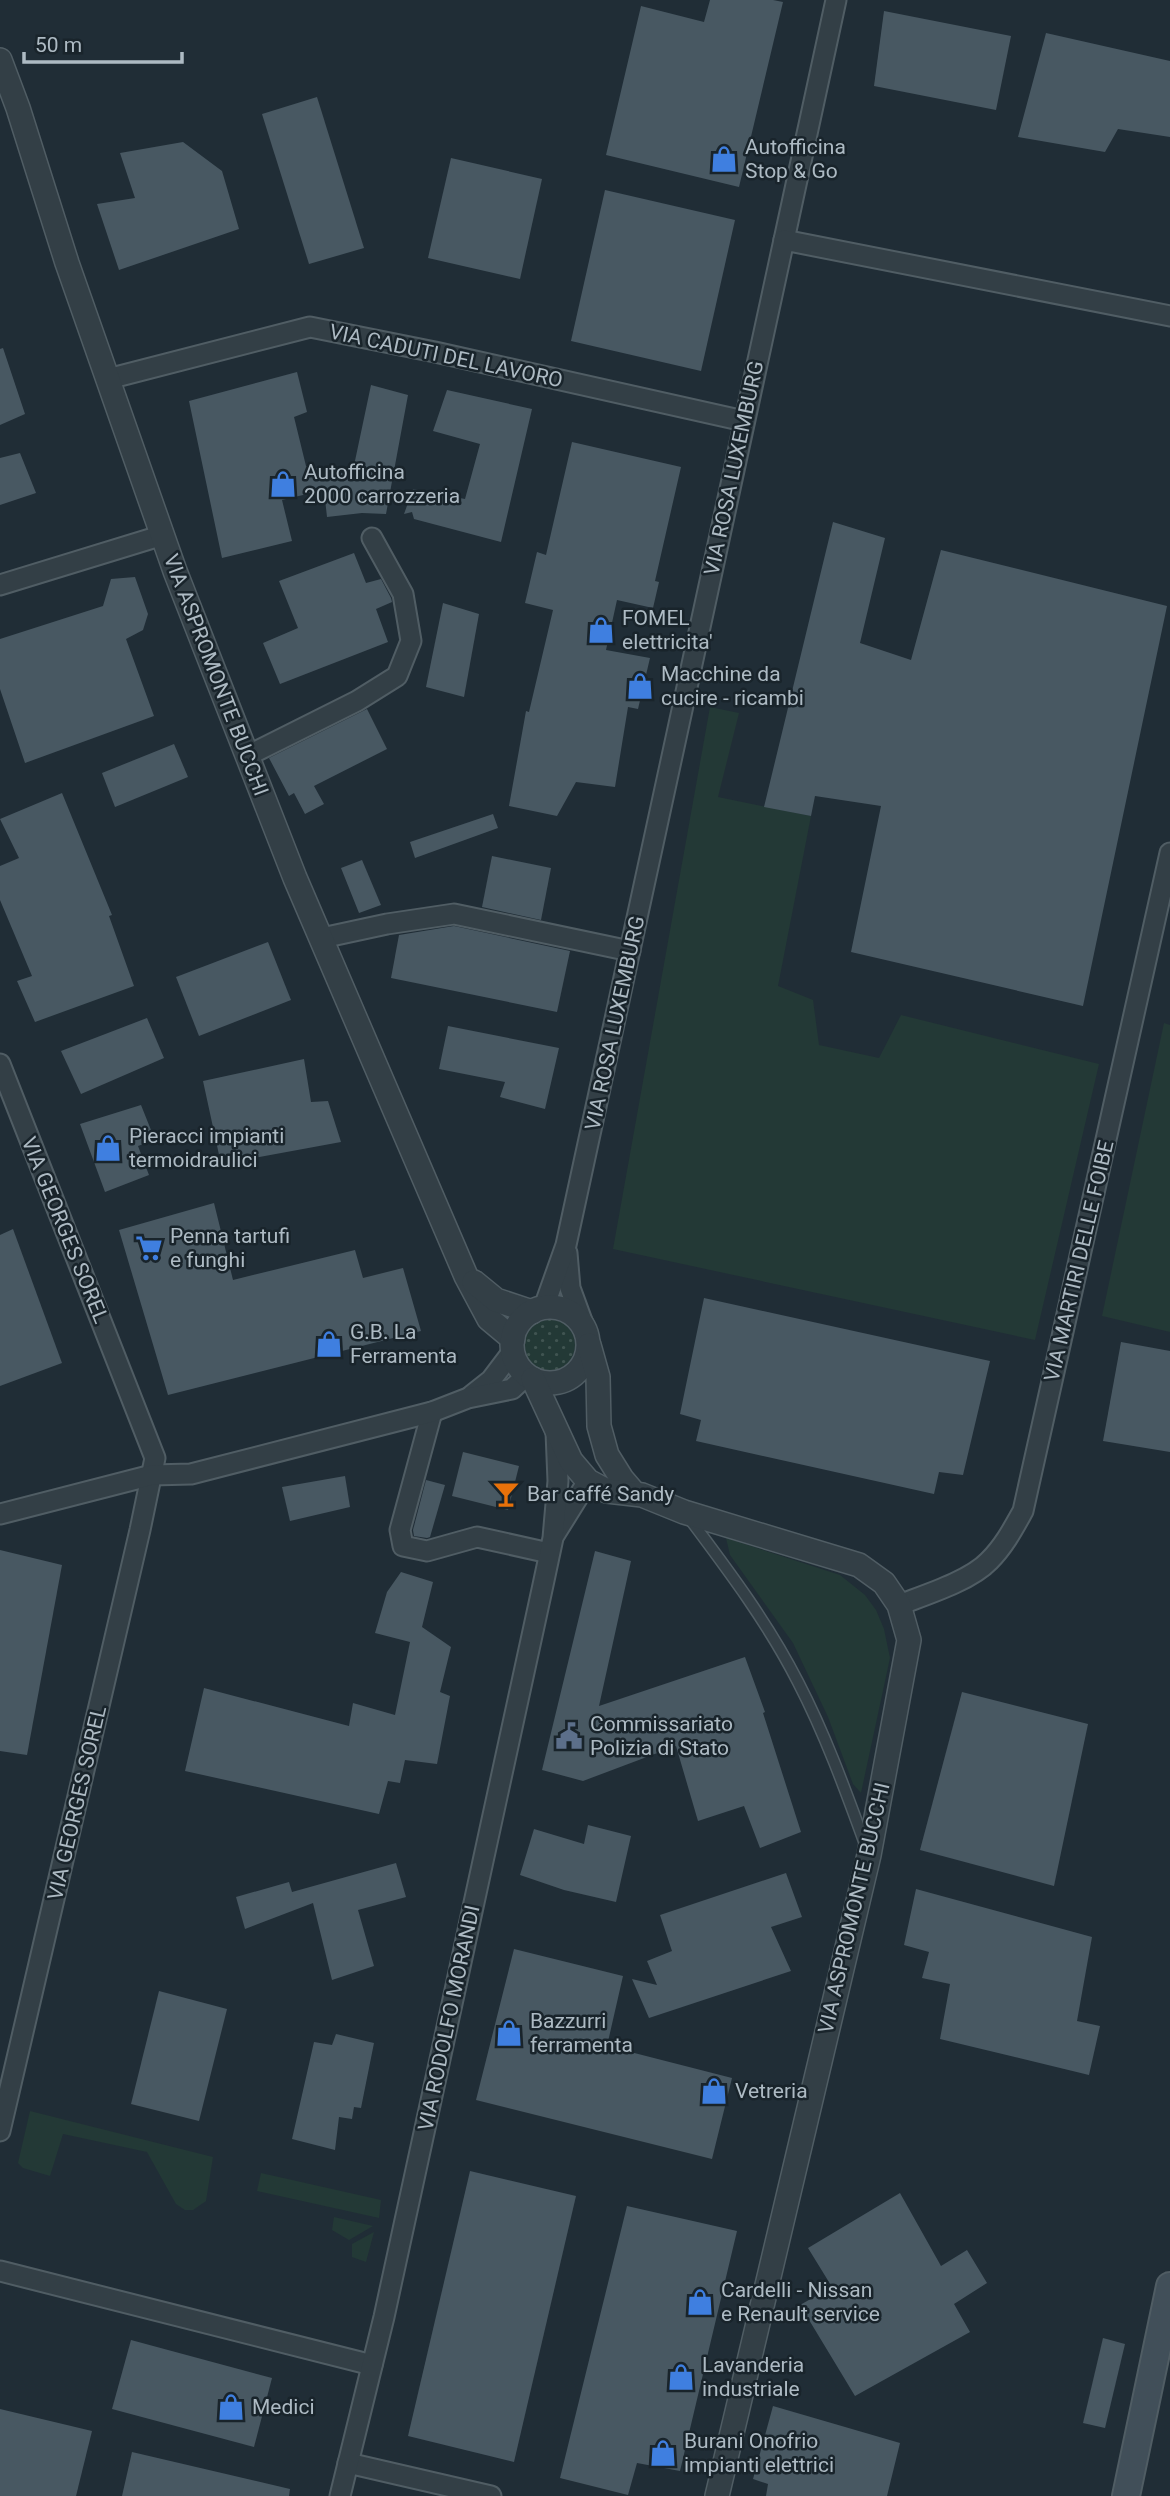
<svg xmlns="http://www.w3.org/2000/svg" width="1170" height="2496" viewBox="0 0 1170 2496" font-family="Roboto,sans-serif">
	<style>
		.green { fill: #233936 }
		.garden { fill: url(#garden-dots) }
		.building { fill: #485862 }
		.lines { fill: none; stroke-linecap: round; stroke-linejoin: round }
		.service-casing { stroke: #505d64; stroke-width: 13 }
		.minor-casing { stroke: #505d64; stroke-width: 23 }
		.tertiary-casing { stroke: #505d64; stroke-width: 26 }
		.secondary-casing { stroke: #505d64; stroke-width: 30 }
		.service { stroke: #333f46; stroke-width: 10 }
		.minor { stroke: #333f46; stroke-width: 19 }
		.tertiary { stroke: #333f46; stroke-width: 23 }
		.secondary { stroke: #414f59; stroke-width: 26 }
		.labels { text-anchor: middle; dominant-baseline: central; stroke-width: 5; stroke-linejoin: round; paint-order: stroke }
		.poi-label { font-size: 21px; fill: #adbac3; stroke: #19242b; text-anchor: start }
		.street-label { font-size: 21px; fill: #adbac3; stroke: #19242b }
	</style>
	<defs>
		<pattern id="garden-dots" width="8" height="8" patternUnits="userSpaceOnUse" patternTransform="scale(1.75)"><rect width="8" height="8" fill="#233936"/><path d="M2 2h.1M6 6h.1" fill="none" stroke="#405451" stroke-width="1.8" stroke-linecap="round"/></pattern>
	</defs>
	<rect width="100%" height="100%" fill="#202d36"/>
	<g class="green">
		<path d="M 710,707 L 739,713 L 718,797 L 811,816 L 778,986 L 813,1000 L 819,1045 L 879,1058 L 901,1015 L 1099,1064 L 1035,1340 L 613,1249 Z"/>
		<path d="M 1164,1023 L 1170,1025 L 1170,1332 L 1102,1316 Z"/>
		<path d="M 726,1538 L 840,1575 L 865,1595 L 876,1610 L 884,1629 L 890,1658 L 861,1793 L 853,1784 L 828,1717 L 793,1643 L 730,1555 Z"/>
		<path d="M 30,2111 L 213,2157 L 206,2201 L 193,2210 L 185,2210 L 176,2204 L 147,2152 L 63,2134 L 50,2176 L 23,2168 L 18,2163 Z"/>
		<path d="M 261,2173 L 381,2200 L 379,2218 L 257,2191 Z"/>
		<path d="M 334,2217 L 373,2226 L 349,2240 L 332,2230 Z"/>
		<path d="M 374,2232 L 366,2262 L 352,2257 L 352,2244 Z"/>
	</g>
	<circle class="garden" cx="549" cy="1345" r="26"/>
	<g class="building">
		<path d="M 710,0 L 773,0 L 783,2 L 739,187 L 606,155 L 641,6 L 704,22 Z"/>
		<path d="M 884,11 L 1011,36 L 996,110 L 874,86 Z"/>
		<path d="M 1046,33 L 1170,61 L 1170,137 L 1118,129 L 1105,152 L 1018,137 Z"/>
		<path d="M 317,97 L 364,248 L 309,264 L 262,114 Z"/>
		<path d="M 183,142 L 222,171 L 239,229 L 119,270 L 97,204 L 135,198 L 120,153 Z"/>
		<path d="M 451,158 L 542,179 L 520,279 L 428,258 Z"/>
		<path d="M 605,190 L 735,220 L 701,371 L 571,341 Z"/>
		<path d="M 3,348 L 25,414 L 0,425 L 0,349 Z"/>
		<path d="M 297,372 L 307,412 L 294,417 L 306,466 L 352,475 L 371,385 L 408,395 L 386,514 L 362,513 L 327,517 L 324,490 L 282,500 L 292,541 L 222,558 L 189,401 Z"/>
		<path d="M 447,390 L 532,409 L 501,542 L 414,519 L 412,512 L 404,514 L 413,489 L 465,499 L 480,444 L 433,431 Z"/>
		<path d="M 572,442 L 681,467 L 655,581 L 659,582 L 653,608 L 617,600 L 606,650 L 650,658 L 638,709 L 628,707 L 615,787 L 576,782 L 557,816 L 509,806 L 526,711 L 529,712 L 553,610 L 525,603 L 537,552 L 546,555 Z"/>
		<path d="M 20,453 L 36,493 L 0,505 L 0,458 Z"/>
		<path d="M 833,522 L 885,538 L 860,643 L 911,660 L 941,550 L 1167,606 L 1083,1006 L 851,952 L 881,806 L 815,796 L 811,816 L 764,807 Z"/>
		<path d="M 354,553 L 366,583 L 381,579 L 391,598 L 392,602 L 376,609 L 388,642 L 280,684 L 263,643 L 298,628 L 279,581 Z"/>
		<path d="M 135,577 L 148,614 L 143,630 L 126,639 L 154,716 L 25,763 L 0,689 L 0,639 L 103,606 L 111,579 Z"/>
		<path d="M 443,603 L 479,614 L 464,697 L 426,687 Z"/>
		<path d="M 367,709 L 387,749 L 314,786 L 324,804 L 305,814 L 294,793 L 289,796 L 269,758 Z"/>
		<path d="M 174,744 L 188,777 L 115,807 L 102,773 Z"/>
		<path d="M 62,793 L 112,915 L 109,916 L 134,986 L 35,1022 L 17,981 L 32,976 L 0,900 L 0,866 L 19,858 L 0,819 Z"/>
		<path d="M 493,814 L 498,828 L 415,858 L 410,842 Z"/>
		<path d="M 492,856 L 551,868 L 541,920 L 482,907 Z"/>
		<path d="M 362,860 L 381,905 L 359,913 L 341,868 Z"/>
		<path d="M 454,926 L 570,951 L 557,1012 L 391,978 L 399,935 Z"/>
		<path d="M 268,942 L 291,1000 L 199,1036 L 176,977 Z"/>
		<path d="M 147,1018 L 164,1058 L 81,1094 L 61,1051 Z"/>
		<path d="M 448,1026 L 559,1048 L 545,1109 L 500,1097 L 505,1082 L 439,1069 Z"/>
		<path d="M 304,1059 L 311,1102 L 328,1101 L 341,1142 L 221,1164 L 203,1081 Z"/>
		<path d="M 141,1105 L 155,1140 L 138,1146 L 149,1175 L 105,1192 L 80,1124 Z"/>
		<path d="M 214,1203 L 233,1280 L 355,1250 L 363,1278 L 403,1268 L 421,1331 L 168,1395 L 119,1230 Z"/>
		<path d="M 13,1229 L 62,1363 L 0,1386 L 0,1235 Z"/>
		<path d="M 704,1298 L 990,1361 L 963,1475 L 939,1472 L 934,1494 L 696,1441 L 701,1420 L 680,1414 Z"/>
		<path d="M 1121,1342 L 1170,1351 L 1170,1452 L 1103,1441 Z"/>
		<path d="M 463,1452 L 519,1466 L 508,1510 L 452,1496 Z"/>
		<path d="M 345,1476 L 350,1507 L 290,1521 L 282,1487 Z"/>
		<path d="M 426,1480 L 445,1485 L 430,1537 L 427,1538 L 414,1536 L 413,1530 Z"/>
		<path d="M 0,1550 L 62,1565 L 27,1755 L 0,1751 Z"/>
		<path d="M 595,1551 L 631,1561 L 599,1706 L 745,1657 L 765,1712 L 763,1713 L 801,1832 L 760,1848 L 744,1806 L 698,1821 L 676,1746 L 583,1781 L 542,1770 Z"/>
		<path d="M 401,1572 L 433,1582 L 422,1627 L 451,1647 L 440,1692 L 450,1696 L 437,1764 L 405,1760 L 400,1783 L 388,1781 L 379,1814 L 185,1771 L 204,1688 L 349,1726 L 353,1703 L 395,1715 L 410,1642 L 375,1633 L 387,1592 Z"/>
		<path d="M 962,1692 L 1088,1724 L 1054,1886 L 920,1850 Z"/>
		<path d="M 588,1825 L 631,1836 L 616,1902 L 564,1890 L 520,1875 L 534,1829 L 584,1844 Z"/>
		<path d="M 396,1863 L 406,1897 L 358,1910 L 374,1966 L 332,1980 L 313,1903 L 245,1929 L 236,1897 L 289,1882 L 292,1892 Z"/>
		<path d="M 786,1873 L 802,1917 L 771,1927 L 791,1971 L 649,2018 L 632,1979 L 657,1985 L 647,1961 L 672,1951 L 660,1915 Z"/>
		<path d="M 916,1889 L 1092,1937 L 1077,2021 L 1100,2026 L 1089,2075 L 940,2039 L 950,1984 L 922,1978 L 929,1952 L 904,1945 Z"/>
		<path d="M 514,1949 L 623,1976 L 607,2046 L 732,2078 L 712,2159 L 476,2100 Z"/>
		<path d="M 159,1991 L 227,2009 L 199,2121 L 131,2104 Z"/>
		<path d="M 336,2034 L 374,2043 L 361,2108 L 354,2107 L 352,2119 L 339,2117 L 335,2150 L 292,2139 L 314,2042 L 332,2045 Z"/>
		<path d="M 470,2171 L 576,2196 L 514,2462 L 408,2436 Z"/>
		<path d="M 900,2193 L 941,2266 L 967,2250 L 987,2283 L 954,2304 L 970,2332 L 855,2396 L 800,2305 L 832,2287 L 808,2248 Z"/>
		<path d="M 627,2206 L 737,2231 L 680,2471 L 637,2463 L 628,2495 L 560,2478 Z"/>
		<path d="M 1103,2338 L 1125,2344 L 1105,2428 L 1083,2423 Z"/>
		<path d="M 131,2340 L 272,2378 L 254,2447 L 112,2409 Z"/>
		<path d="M 773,2406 L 900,2443 L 887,2496 L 766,2496 L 768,2484 L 753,2479 Z"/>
		<path d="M 0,2409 L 92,2431 L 76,2496 L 0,2496 Z"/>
		<path d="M 132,2452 L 290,2489 L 289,2496 L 122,2496 Z"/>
	</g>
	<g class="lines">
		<defs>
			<path id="service" d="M 689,1518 C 728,1570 768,1623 798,1682 C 825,1734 845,1789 865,1844"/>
			<g id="minor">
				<path d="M 784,240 L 836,0"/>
				<path d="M 108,379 L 310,327 L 435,352 L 744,421"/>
				<path d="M 0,585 L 163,535"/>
				<path d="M 247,756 L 357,701 L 397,676 L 411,641 L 403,594 L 372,538"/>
				<path d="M 322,938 L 387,924 L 454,914 L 630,951"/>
				<path d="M 0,1064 L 155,1458 L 140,1530 L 0,2131"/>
				<path d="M 567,1253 L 570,1288 L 585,1329"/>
				<path d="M 544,1307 L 566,1245 L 784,240 L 1170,316"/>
				<path d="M 472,1395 L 491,1380 L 513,1351"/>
				<path d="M 432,1412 L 400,1530 L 403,1546 L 427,1551 L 477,1537 L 549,1553"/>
				<path d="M 0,1514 L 152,1475 L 191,1474 L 432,1412 L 468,1398 L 512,1389 L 527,1375"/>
				<path d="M 555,1534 L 588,1481"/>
				<path d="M 899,1605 C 925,1595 970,1581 989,1561 C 1004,1546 1013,1529 1023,1511 L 1170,853"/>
				<path d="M 0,2271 L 372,2365"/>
				<path d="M 348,2463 L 491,2496"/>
				<path d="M 340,2496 L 384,2317 L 543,1585 L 553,1538 L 558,1481 L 556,1432"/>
			</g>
			<g id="tertiary">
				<path d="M 0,60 L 18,108 L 67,263 L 175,571 L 295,878 L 466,1276 L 489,1319 L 513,1339"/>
				<path d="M 474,1282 L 496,1300 L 532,1312"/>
				<circle cx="550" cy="1345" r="38"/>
				<path d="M 589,1345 L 598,1377 L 599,1426 L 607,1455 L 622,1479 L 634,1493"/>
				<path d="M 533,1379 L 571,1461 L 588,1481 L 607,1491 L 642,1495 L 684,1512 L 859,1565 L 884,1583 L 899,1605 L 909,1640 L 869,1855 L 717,2496"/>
			</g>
			<path id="secondary" d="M 1126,2496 L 1170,2286"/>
		</defs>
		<use href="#service" class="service-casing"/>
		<use href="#minor" class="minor-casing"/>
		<use href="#tertiary" class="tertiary-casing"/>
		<use href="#secondary" class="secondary-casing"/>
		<use href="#service" class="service"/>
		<use href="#minor" class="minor"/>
		<use href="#tertiary" class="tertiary"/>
		<use href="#secondary" class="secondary"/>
	</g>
	<defs>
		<symbol id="shop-bare" viewBox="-9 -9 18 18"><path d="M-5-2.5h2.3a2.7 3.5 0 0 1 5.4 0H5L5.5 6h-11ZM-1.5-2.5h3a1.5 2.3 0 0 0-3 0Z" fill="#3f7fe0" stroke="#19242b" stroke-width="2.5" paint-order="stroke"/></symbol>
		<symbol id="supermarket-bare" viewBox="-9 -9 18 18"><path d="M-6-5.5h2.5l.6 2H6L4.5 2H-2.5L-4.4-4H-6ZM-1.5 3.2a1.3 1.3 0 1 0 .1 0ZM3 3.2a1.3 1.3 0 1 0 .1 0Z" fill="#3f7fe0" stroke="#19242b" stroke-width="2.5" paint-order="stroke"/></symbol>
		<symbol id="bar-bare" viewBox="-9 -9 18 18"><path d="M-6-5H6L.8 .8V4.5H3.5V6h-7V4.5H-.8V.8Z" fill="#e8710a" stroke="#19242b" stroke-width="2.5" paint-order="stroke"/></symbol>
		<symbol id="civic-bare" viewBox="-9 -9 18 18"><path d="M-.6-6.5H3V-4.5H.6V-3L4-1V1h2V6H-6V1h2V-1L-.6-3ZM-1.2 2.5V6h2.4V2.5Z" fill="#5c6f8a" stroke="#19242b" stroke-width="2.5" paint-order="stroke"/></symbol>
	</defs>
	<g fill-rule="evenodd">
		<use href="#shop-bare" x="705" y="140" width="38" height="38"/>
		<use href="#shop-bare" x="264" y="465" width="38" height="38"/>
		<use href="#shop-bare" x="582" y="611" width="38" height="38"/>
		<use href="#shop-bare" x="621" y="667" width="38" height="38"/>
		<use href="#shop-bare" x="89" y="1129" width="38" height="38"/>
		<use href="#supermarket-bare" x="130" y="1229" width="38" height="38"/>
		<use href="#shop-bare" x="310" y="1325" width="38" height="38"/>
		<use href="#bar-bare" x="487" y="1475" width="38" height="38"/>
		<use href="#civic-bare" x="550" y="1717" width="38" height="38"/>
		<use href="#shop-bare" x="490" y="2014" width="38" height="38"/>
		<use href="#shop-bare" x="695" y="2072" width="38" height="38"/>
		<use href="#shop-bare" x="681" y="2283" width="38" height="38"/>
		<use href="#shop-bare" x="662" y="2358" width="38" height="38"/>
		<use href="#shop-bare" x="212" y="2388" width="38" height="38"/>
		<use href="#shop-bare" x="644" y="2434" width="38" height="38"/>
	</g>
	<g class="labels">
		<g class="poi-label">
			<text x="745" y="147">Autofficina<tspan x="745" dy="24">Stop &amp; Go</tspan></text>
			<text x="304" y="472">Autofficina<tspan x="304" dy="24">2000 carrozzeria</tspan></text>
			<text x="622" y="618">FOMEL<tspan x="622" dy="24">elettricita'</tspan></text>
			<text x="661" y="674">Macchine da<tspan x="661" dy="24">cucire - ricambi</tspan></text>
			<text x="129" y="1136">Pieracci impianti<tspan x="129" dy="24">termoidraulici</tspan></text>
			<text x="170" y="1236">Penna tartufi<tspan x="170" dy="24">e funghi</tspan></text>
			<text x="350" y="1332">G.B. La<tspan x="350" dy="24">Ferramenta</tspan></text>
			<text x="527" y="1494">Bar caffé Sandy</text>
			<text x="590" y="1724">Commissariato<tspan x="590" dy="24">Polizia di Stato</tspan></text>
			<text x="530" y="2021">Bazzurri<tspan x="530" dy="24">ferramenta</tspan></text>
			<text x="735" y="2091">Vetreria</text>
			<text x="721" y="2290">Cardelli - Nissan<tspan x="721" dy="24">e Renault service</tspan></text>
			<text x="702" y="2365">Lavanderia<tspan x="702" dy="24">industriale</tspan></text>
			<text x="252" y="2407">Medici</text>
			<text x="684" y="2441">Burani Onofrio<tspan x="684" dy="24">impianti elettrici</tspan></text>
		</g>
		<g class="street-label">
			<text transform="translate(446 356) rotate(12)">VIA CADUTI DEL LAVORO</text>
			<text transform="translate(734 468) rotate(-78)">VIA ROSA LUXEMBURG</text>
			<text transform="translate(216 675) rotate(69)">VIA ASPROMONTE BUCCHI</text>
			<text transform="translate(615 1023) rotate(-78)">VIA ROSA LUXEMBURG</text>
			<text transform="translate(65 1230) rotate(68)">VIA GEORGES SOREL</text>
			<text transform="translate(1079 1261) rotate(-77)">VIA MARTIRI DELLE FOIBE</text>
			<text transform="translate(77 1803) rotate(-77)">VIA GEORGES SOREL</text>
			<text transform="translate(854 1908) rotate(-77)">VIA ASPROMONTE BUCCHI</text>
			<text transform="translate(449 2018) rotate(-78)">VIA RODOLFO MORANDI</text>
		</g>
	</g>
	<path d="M24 52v10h158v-10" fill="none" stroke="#adbac3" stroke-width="3.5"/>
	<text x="35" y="52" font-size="21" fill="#adbac3" stroke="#19242b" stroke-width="5" paint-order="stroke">50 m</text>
</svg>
